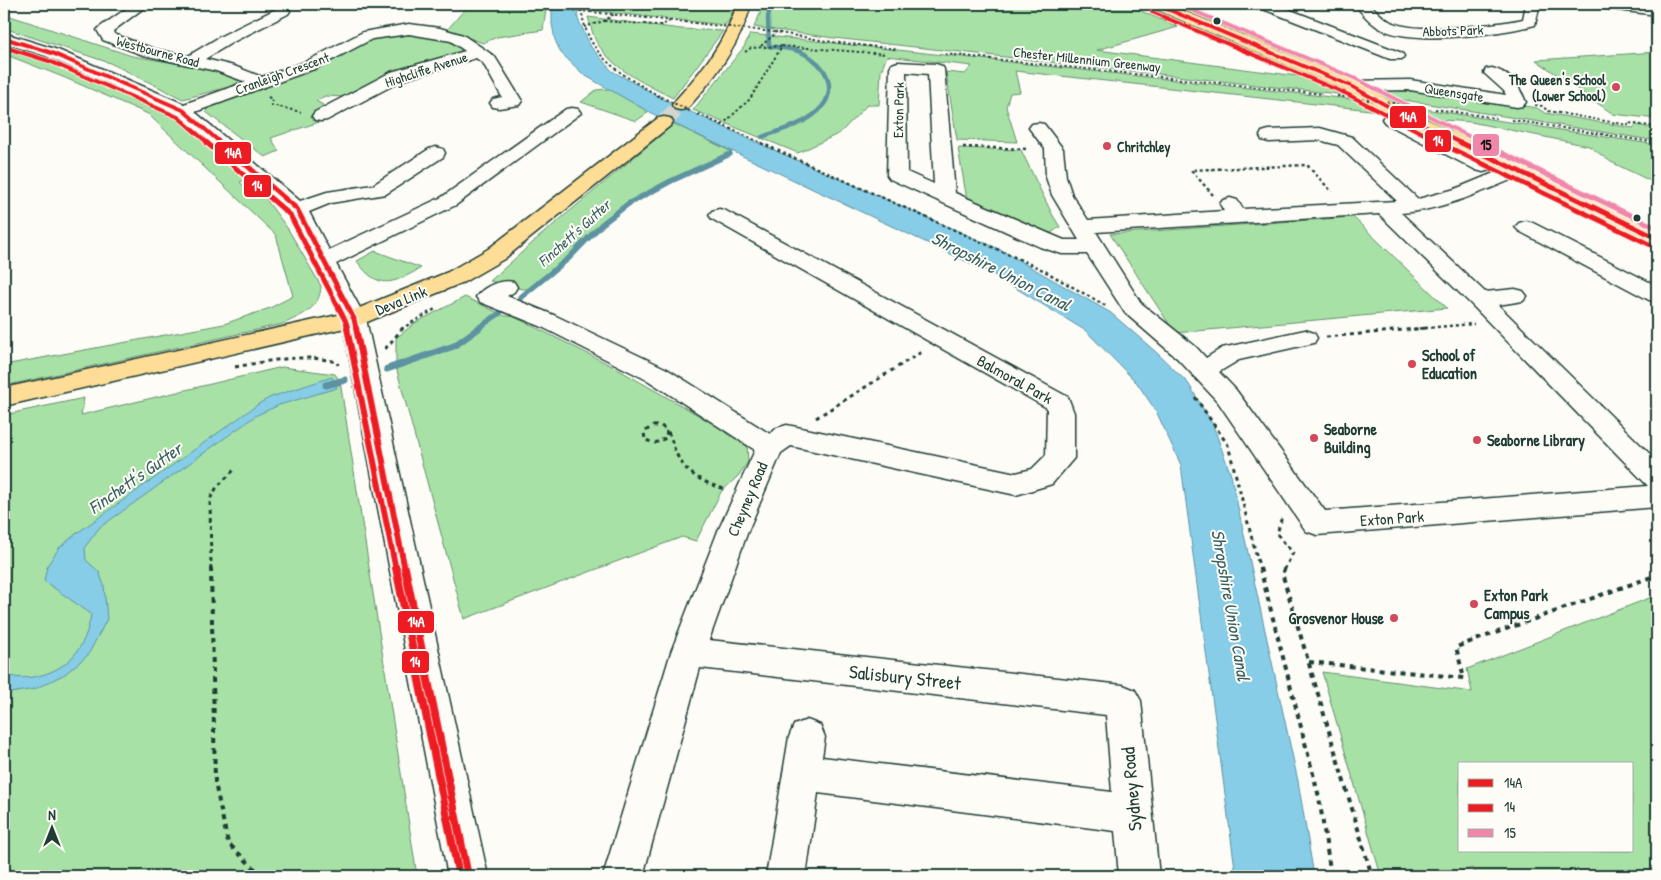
<svg xmlns="http://www.w3.org/2000/svg" width="1661" height="880" viewBox="0 0 1661 880" font-family="'Patrick Hand',sans-serif">
	<style>
		.green { fill: #a8e1a6; stroke: #648f6d; fill-rule: evenodd }
		.water { fill: #87cde8; stroke: #5d93a0 }
		.lines { fill: none; stroke-linecap: round; stroke-linejoin: round }
		.stream-far2 { stroke: #5d93a0; stroke-width: 4.5 }
		.stream-far1 { stroke: #5d93a0; stroke-width: 5.5 }
		.stream { stroke: #5d93a0; stroke-width: 7 }
		.major-tunnel { stroke: #d1d6d0; stroke-width: 16; stroke-dasharray: 16 8; stroke-linecap: butt }
		.minor-casing { stroke: #1f3d34; stroke-width: 3 }
		.major-casing { stroke: #1f3d34; stroke-width: 3 }
		.path-far3 { stroke: #1f3d34; stroke-width: 2; stroke-dasharray: 2.5 2.5; stroke-linecap: butt }
		.path-far2 { stroke: #1f3d34; stroke-width: 2.5; stroke-dasharray: 3 3; stroke-linecap: butt }
		.path-far1 { stroke: #1f3d34; stroke-width: 3; stroke-dasharray: 4 4; stroke-linecap: butt }
		.path { stroke: #1f3d34; stroke-width: 4; stroke-dasharray: 5 5; stroke-linecap: butt }
		.minor { fill: #fdfcf7; fill-rule: evenodd }
		.major { fill: #fedd96; fill-rule: evenodd }
		.path-bridge { stroke: #1f3d34; stroke-width: 2; stroke-dasharray: 2.5 2.5; stroke-linecap: butt }
		.bus-1-far3-casing { stroke: #fdfcf7; stroke-width: 6 }
		.bus-1-far2-casing { stroke: #fdfcf7; stroke-width: 8 }
		.bus-1-far1-casing { stroke: #fdfcf7; stroke-width: 10 }
		.bus-1-casing { stroke: #fdfcf7; stroke-width: 12 }
		.bus-2-far3-casing { stroke: #fdfcf7; stroke-width: 6 }
		.bus-2-far2-casing { stroke: #fdfcf7; stroke-width: 8 }
		.bus-2-far1-casing { stroke: #fdfcf7; stroke-width: 10 }
		.bus-2-casing { stroke: #fdfcf7; stroke-width: 12 }
		.bus-3-far1-casing { stroke: #fdfcf7; stroke-width: 6 }
		.bus-3-casing { stroke: #fdfcf7; stroke-width: 8 }
		.bus-1-far3 { stroke: #ed1c23; stroke-width: 4 }
		.bus-1-far2 { stroke: #ed1c23; stroke-width: 5 }
		.bus-1-far1 { stroke: #ed1c23; stroke-width: 6 }
		.bus-1 { stroke: #ed1c23; stroke-width: 8 }
		.bus-2-far3 { stroke: #ed1c23; stroke-width: 4 }
		.bus-2-far2 { stroke: #ed1c23; stroke-width: 5 }
		.bus-2-far1 { stroke: #ed1c23; stroke-width: 6 }
		.bus-2 { stroke: #ed1c23; stroke-width: 8 }
		.bus-3-far1 { stroke: #f087aa; stroke-width: 4 }
		.bus-3 { stroke: #f087aa; stroke-width: 5 }
		.bus-dot { fill: #1f3d34; stroke: #fdfcf7; stroke-width: 2 }
		.poi-dot { fill: #d1495b; stroke: #fdfcf7; stroke-width: 2 }
		.labels { text-anchor: middle; dominant-baseline: central; stroke-width: 4; stroke-linejoin: round; paint-order: stroke }
		.far-street-label { font-size: 14px; fill: #1f3d34; stroke: #fdfcf7 }
		.far-poi-label { font-size: 14px; font-weight: bold; fill: #1f3d34; stroke: #fdfcf7; text-anchor: end }
		.far-water-label { font-size: 15px; font-style: italic; fill: #396161; stroke: #fdfcf7 }
		.street-label { font-size: 16px; fill: #1f3d34; stroke: #fdfcf7 }
		.poi-label { font-size: 16px; font-weight: bold; fill: #1f3d34; stroke: #fdfcf7; text-anchor: start }
		.water-label { font-size: 18px; font-style: italic; fill: #396161; stroke: #fdfcf7 }
		.near-street-label { font-size: 19px; fill: #1f3d34; stroke: #fdfcf7 }
		.line-badge { stroke: #fdfcf7; stroke-width: 2 }
		.badge-label { font-size: 14px; text-anchor: middle; font-weight: bold; fill: #fff }
		.pale-badge-label { font-size: 14px; text-anchor: middle; font-weight: bold; fill: #111 }
	</style>
	<rect width="100%" height="100%" fill="#fdfcf7"/>
	<filter id="ink" filterUnits="userSpaceOnUse"><feTurbulence type="fractalNoise" baseFrequency=".02" numOctaves="2"/><feDisplacementMap in="SourceGraphic" scale="10" xChannelSelector="R" yChannelSelector="G"/><feConvolveMatrix kernelMatrix="1 2 1 2 8 2 1 2 1" color-interpolation-filters="sRGB"/></filter>
	<g filter="url(#ink)">
		<g class="green">
			<path d="M 420,4 L 489,4 L 546,10 L 543,30 L 497,37 L 483,43 L 447,30 L 465,9 Z"/>
			<path d="M 588,4 L 734,4 L 730,19 L 725,25 L 588,10 Z"/>
			<path d="M 761,4 L 1125,4 L 1178,27 L 1097,50 L 1313,78 L 1347,95 L 834,38 L 754,27 L 760,14 Z"/>
			<path d="M 4,14 L 132,56 L 222,71 L 240,76 L 238,82 L 232,86 L 183,99 L 110,63 L 4,28 Z"/>
			<path d="M 588,17 L 681,29 L 723,31 L 673,98 C 647,85 616,71 599,46 C 593,38 591,26 588,17 Z"/>
			<path d="M 397,31 L 449,39 L 462,47 L 462,52 L 345,97 L 325,96 L 316,101 L 323,105 L 315,117 L 322,121 L 271,138 L 279,151 L 265,157 L 206,112 L 210,101 L 368,38 Z"/>
			<path d="M 750,34 L 1359,100 L 1379,111 L 1015,71 L 1020,92 L 1010,93 L 1006,107 L 1017,142 L 957,140 L 946,72 L 965,74 L 972,66 L 887,56 L 881,71 L 879,105 L 867,105 L 840,133 L 798,153 L 693,110 L 744,47 Z"/>
			<path d="M 4,44 L 47,57 L 138,97 L 174,116 L 245,180 L 240,182 L 254,197 L 262,194 L 288,229 L 321,286 C 320,309 302,315 283,324 L 4,386 L 4,365 L 224,324 L 270,308 L 293,296 L 276,235 L 148,114 L 63,77 L 4,54 Z"/>
			<path d="M 1657,52 L 1657,119 L 1613,114 L 1536,60 Z"/>
			<path d="M 1379,88 L 1408,88 L 1537,108 L 1545,113 L 1633,128 L 1636,125 L 1657,129 L 1657,141 L 1392,98 L 1377,94 Z"/>
			<path d="M 609,89 L 649,112 L 636,121 L 581,102 L 596,90 Z"/>
			<path d="M 1405,106 L 1657,145 L 1657,184 L 1611,162 L 1589,146 L 1471,122 L 1430,119 Z"/>
			<path d="M 674,124 L 732,152 L 671,181 L 628,204 L 602,224 L 569,258 L 531,289 L 522,289 L 490,281 L 540,236 Z"/>
			<path d="M 958,148 L 1021,150 L 1052,214 L 1060,227 L 1045,237 L 967,200 Z"/>
			<path d="M 1353,217 L 1447,308 L 1175,333 L 1110,234 Z"/>
			<path d="M 375,251 L 421,268 C 393,284 378,291 357,261 Z"/>
			<path d="M 465,297 L 505,316 L 513,316 L 612,366 L 747,443 L 748,462 L 738,476 L 721,492 L 696,541 L 682,537 L 464,619 L 396,367 L 396,338 L 415,323 Z"/>
			<path d="M 282,367 L 335,374 L 340,381 L 417,876 L 4,876 L 4,415 L 84,398 L 81,415 Z"/>
			<path d="M 1657,595 L 1657,876 L 1478,876 L 1472,868 L 1446,876 L 1381,876 L 1322,672 L 1472,692 L 1467,669 ZM 1460,764 L 1632,764 L 1632,851 L 1460,851 Z"/>
		</g>
		<g class="water">
			<path d="M 552,4 L 577,4 L 578,19 L 591,47 L 612,71 L 661,98 L 749,139 L 999,249 L 1111,313 L 1156,352 L 1188,383 L 1213,425 L 1231,475 L 1298,781 L 1314,876 L 1236,876 L 1181,465 L 1156,411 L 1137,383 L 1086,331 L 991,273 L 649,112 L 584,75 L 561,53 L 555,40 L 552,24 Z"/>
			<path d="M 332,377 L 337,388 L 279,405 L 257,415 L 99,528 L 85,547 L 86,560 L 99,572 L 104,585 L 107,619 L 88,655 L 65,674 L 35,689 L 4,694 L 4,672 C 15,679 20,678 33,677 C 68,671 86,648 91,614 L 44,581 L 47,566 L 59,548 L 77,533 L 260,403 L 271,397 Z"/>
		</g>
		<g class="lines">
			<path class="stream-far2" d="M 762,137 C 777,131 796,127 809,118 C 840,98 833,69 803,53 C 794,48 779,48 769,46 L 768,18 L 770,6 L 773,4"/>
			<g class="stream-far1">
				<path d="M 521,297 L 569,258 L 602,224 L 628,204 L 671,181 L 730,154"/>
				<path d="M 477,329 L 500,313"/>
			</g>
			<g class="stream">
				<path d="M 387,369 L 454,346 L 479,328"/>
				<path d="M 326,385 L 345,380"/>
			</g>
			<path class="major-tunnel" d="M 664,122 L 681,105"/>
			<defs>
				<g id="minor">
					<path d="M 133,4 L 149,4 L 113,31 L 114,34 L 154,49 L 188,56 L 221,36 L 278,8 L 288,8 L 290,11 L 288,14 L 233,42 L 205,59 L 234,66 L 262,77 L 305,62 L 363,32 L 409,24 L 440,28 L 463,35 L 484,49 L 495,57 L 522,101 L 519,105 L 499,108 L 493,107 L 490,103 L 493,99 L 502,97 L 483,63 L 476,58 L 403,80 L 327,120 L 321,121 L 315,120 L 312,116 L 315,112 L 391,72 L 465,51 L 451,41 L 409,34 L 372,39 L 317,68 L 195,112 L 300,201 L 327,192 L 373,185 L 429,149 L 436,147 L 443,149 L 445,153 L 443,157 L 386,194 L 331,203 L 309,212 L 329,250 L 442,197 L 566,109 L 572,108 L 578,109 L 581,113 L 456,205 L 336,264 L 366,319 L 488,876 L 448,876 L 342,319 L 288,212 L 177,114 L 46,56 L 4,43 L 4,33 L 58,50 L 184,104 L 246,82 L 216,71 L 143,55 L 103,40 L 97,30 L 100,27 Z"/>
					<path d="M 1256,4 L 1275,4 L 1402,53 L 1404,56 L 1402,59 L 1390,59 L 1258,7 Z"/>
					<path d="M 1355,4 L 1370,4 C 1377,11 1384,20 1394,23 C 1419,34 1490,25 1518,20 L 1523,19 L 1526,4 L 1545,4 L 1539,8 L 1535,25 C 1499,34 1417,45 1383,30 C 1372,25 1361,13 1355,4 Z"/>
					<path d="M 1595,4 L 1635,4 L 1657,7 L 1657,15 L 1602,8 L 1597,7 Z"/>
					<path d="M 898,62 L 936,64 L 942,66 L 944,69 L 955,193 L 1064,240 L 1079,240 L 1052,195 L 1046,177 L 1045,149 L 1029,128 L 1032,124 L 1038,123 L 1044,124 L 1063,149 L 1066,177 L 1072,195 L 1088,220 L 1224,211 L 1220,204 L 1223,200 L 1230,198 L 1237,200 L 1243,209 L 1397,201 L 1338,145 L 1319,140 L 1269,142 L 1262,140 L 1260,136 L 1262,132 L 1269,130 L 1320,128 L 1352,137 L 1418,199 L 1455,189 L 1511,166 L 1518,164 L 1525,166 L 1528,170 L 1525,174 C 1486,190 1444,210 1401,213 L 1485,292 L 1515,289 L 1523,291 L 1527,296 L 1523,301 L 1498,305 L 1657,461 L 1657,507 L 1317,535 L 1306,531 L 1218,402 L 1178,359 L 1125,313 L 1087,254 L 1062,254 L 1040,247 L 890,179 L 887,175 L 890,67 L 892,64 ZM 906,72 L 928,74 L 934,184 L 907,172 ZM 1379,214 L 1472,305 L 1648,486 L 1325,511 L 1236,390 L 1219,372 L 1239,360 L 1314,343 L 1317,338 L 1314,333 L 1305,330 L 1231,346 L 1222,348 L 1206,358 L 1196,347 L 1141,303 L 1096,232 Z"/>
					<path d="M 1492,68 C 1509,72 1520,87 1526,102 L 1523,106 L 1517,107 L 1410,90 L 1351,91 L 1345,90 L 1343,86 L 1345,82 L 1351,81 L 1410,80 L 1506,95 L 1504,91 L 1484,73 L 1486,69 Z"/>
					<path d="M 1404,110 L 1410,111 L 1413,115 L 1407,120 L 1490,162 L 1493,166 L 1490,170 L 1483,172 L 1476,170 L 1385,123 L 1382,119 L 1385,115 Z"/>
					<path d="M 719,209 L 726,211 L 1068,397 L 1074,413 L 1074,458 L 1052,484 L 1016,495 L 791,446 L 781,453 L 748,531 L 709,640 L 1123,685 L 1135,690 L 1141,701 L 1159,876 L 1119,876 L 1115,831 L 818,793 L 806,876 L 766,876 L 789,737 L 794,725 L 807,720 L 820,725 L 825,737 L 822,757 L 1112,792 L 1106,715 L 700,668 L 643,876 L 603,876 L 671,652 L 718,531 L 755,450 L 649,381 L 540,326 L 480,302 L 476,297 C 484,286 501,279 514,282 L 517,287 L 514,292 L 507,296 L 556,316 L 667,369 L 770,434 L 777,428 L 787,425 L 1016,473 L 1032,469 L 1046,455 L 1047,408 L 712,219 L 709,215 L 712,211 Z"/>
					<path d="M 1526,221 L 1533,223 L 1657,286 L 1657,302 L 1649,300 L 1519,231 L 1515,227 L 1519,223 Z"/>
				</g>
				<g id="major">
					<path d="M 737,4 L 751,4 C 741,44 714,79 687,109 L 681,110 L 675,109 L 672,105 C 678,96 686,89 692,81 C 712,58 728,33 737,4 Z"/>
					<path d="M 1148,4 L 1167,4 L 1357,82 L 1410,111 L 1657,230 L 1657,244 L 1649,243 L 1398,119 L 1345,90 L 1150,7 Z"/>
					<path d="M 664,117 L 670,118 L 673,122 L 670,126 L 504,259 L 464,282 L 362,324 L 4,406 L 4,388 L 347,313 L 448,272 L 488,249 L 658,118 Z"/>
				</g>
			</defs>
			<use href="#minor" class="minor-casing"/>
			<use href="#major" class="major-casing"/>
			<g class="path-far3">
				<path d="M 513,4 L 544,7"/>
				<path d="M 581,4 C 584,55 620,74 661,97"/>
				<path d="M 590,12 L 703,24"/>
				<path d="M 604,21 L 656,25 L 662,25 L 670,21"/>
				<path d="M 584,27 L 604,21 L 614,14"/>
				<path d="M 774,32 L 832,42 L 896,49"/>
				<path d="M 761,46 L 777,32"/>
				<path d="M 745,52 L 751,48 L 782,46"/>
				<path d="M 945,54 L 1322,94"/>
				<path d="M 268,97 L 272,99 L 271,105 L 301,112"/>
				<path d="M 1535,105 L 1542,106 L 1548,111 L 1628,125 L 1628,123 L 1657,127"/>
				<path d="M 1435,109 L 1496,118"/>
				<path d="M 698,114 L 764,144"/>
				<path d="M 1512,120 L 1657,143"/>
				<path d="M 722,125 L 750,99 L 782,46 L 886,54"/>
			</g>
			<g class="path-far2">
				<path d="M 761,143 L 1041,269 L 1106,306"/>
				<path d="M 1655,143 L 1657,143"/>
				<path d="M 963,147 L 1029,149"/>
				<path d="M 1213,195 L 1191,170 L 1307,165 L 1332,192"/>
				<path d="M 401,329 L 437,308"/>
				<path d="M 1413,329 L 1474,324"/>
			</g>
			<g class="path-far1">
				<path d="M 1326,337 L 1427,328"/>
				<path d="M 385,349 L 403,328"/>
				<path d="M 235,367 C 269,361 302,353 337,362 L 338,365"/>
				<path d="M 1195,397 L 1228,445 L 1260,570"/>
				<path d="M 816,418 L 923,351"/>
				<path d="M 653,426 L 661,426 L 667,430 L 666,438 L 655,443 L 645,440 L 644,432 Z"/>
				<path d="M 668,432 C 672,439 673,447 677,455 C 686,474 704,483 724,489"/>
				<path d="M 211,570 L 210,499 L 217,487 L 235,469"/>
				<path d="M 1284,570 L 1293,553 L 1277,534 L 1281,520 L 1284,520"/>
			</g>
			<g class="path">
				<path d="M 211,568 L 215,783 L 228,843 L 262,876"/>
				<path d="M 1260,568 L 1319,797 L 1331,876"/>
				<path d="M 1285,568 L 1282,573 L 1372,876"/>
				<path d="M 1309,662 L 1464,678 L 1456,647 L 1657,575"/>
			</g>
			<use href="#minor" class="minor"/>
			<use href="#major" class="major"/>
			<g class="path-bridge">
				<path d="M 544,7 L 590,12"/>
				<path d="M 703,24 L 774,32"/>
				<path d="M 1337,96 L 1425,107"/>
				<path d="M 661,97 L 690,111"/>
			</g>
			<defs>
				<g id="bus-1-far3">
					<path d="M 1155,4 L 1351,86 L 1404,115 L 1463,144"/>
					<path d="M 4,38 L 52,53 L 183,110 L 222,144"/>
				</g>
				<g id="bus-1-far2">
					<path d="M 221,143 L 297,209 L 354,319 L 356,329"/>
					<path d="M 1461,143 L 1657,238"/>
				</g>
				<path id="bus-1-far1" d="M 356,328 L 405,570"/>
				<path id="bus-1" d="M 405,568 L 468,876"/>
				<g id="bus-2-far3">
					<path d="M 1152,12 L 1347,94 L 1443,144"/>
					<path d="M 4,47 L 49,61 L 178,117 L 209,144"/>
				</g>
				<g id="bus-2-far2">
					<path d="M 207,143 L 290,215 L 346,322 L 348,329"/>
					<path d="M 1440,143 L 1653,246"/>
				</g>
				<path id="bus-2-far1" d="M 347,328 L 396,570"/>
				<path id="bus-2" d="M 396,568 L 459,876"/>
				<path id="bus-3-far1" d="M 1177,4 L 1354,78 L 1484,144"/>
				<path id="bus-3" d="M 1481,143 L 1657,228"/>
			</defs>
			<use href="#bus-1-far3" class="bus-1-far3-casing"/>
			<use href="#bus-1-far2" class="bus-1-far2-casing"/>
			<use href="#bus-1-far1" class="bus-1-far1-casing"/>
			<use href="#bus-1" class="bus-1-casing"/>
			<use href="#bus-2-far3" class="bus-2-far3-casing"/>
			<use href="#bus-2-far2" class="bus-2-far2-casing"/>
			<use href="#bus-2-far1" class="bus-2-far1-casing"/>
			<use href="#bus-2" class="bus-2-casing"/>
			<use href="#bus-3-far1" class="bus-3-far1-casing"/>
			<use href="#bus-3" class="bus-3-casing"/>
			<use href="#bus-1-far3" class="bus-1-far3"/>
			<use href="#bus-1-far2" class="bus-1-far2"/>
			<use href="#bus-1-far1" class="bus-1-far1"/>
			<use href="#bus-1" class="bus-1"/>
			<use href="#bus-2-far3" class="bus-2-far3"/>
			<use href="#bus-2-far2" class="bus-2-far2"/>
			<use href="#bus-2-far1" class="bus-2-far1"/>
			<use href="#bus-2" class="bus-2"/>
			<use href="#bus-3-far1" class="bus-3-far1"/>
			<use href="#bus-3" class="bus-3"/>
		</g>
	</g>
	<g class="bus-dot">
		<circle cx="1217" cy="21" r="4.5"/>
		<circle cx="1637" cy="218" r="4.5"/>
	</g>
	<g class="poi-dot">
		<circle cx="1616" cy="87" r="5"/>
		<circle cx="1107" cy="146" r="5"/>
		<circle cx="1412" cy="364" r="5"/>
		<circle cx="1314" cy="438" r="5"/>
		<circle cx="1477" cy="440" r="5"/>
		<circle cx="1474" cy="604" r="5"/>
		<circle cx="1394" cy="618" r="5"/>
	</g>
	<g class="labels">
		<g class="far-street-label">
			<text transform="translate(1453 30) rotate(-2)">Abbots Park</text>
			<text transform="translate(158 51) rotate(15)">Westbourne Road</text>
			<text transform="translate(1087 59) rotate(6)">Chester Millennium Greenway</text>
			<text transform="translate(426 69) rotate(-18)">Highcliffe Avenue</text>
			<text transform="translate(282 73) rotate(-20)">Cranleigh Crescent</text>
			<text transform="translate(1454 92) rotate(9)">Queensgate</text>
			<text transform="translate(898 110) rotate(-89)">Exton Park</text>
		</g>
		<g class="far-poi-label">
			<text x="1606" y="79">The Queen's School<tspan x="1606" dy="16">(Lower School)</tspan></text>
			<text x="1117" y="146" text-anchor="start">Chritchley</text>
		</g>
		<g class="far-water-label">
			<text transform="translate(574 233) rotate(-42)">Finchett's Gutter</text>
		</g>
		<g class="street-label">
			<text transform="translate(401 300) rotate(-22)">Deva Link</text>
			<text transform="translate(1015 379) rotate(29)">Balmoral Park</text>
			<text transform="translate(747 499) rotate(-67)">Cheyney Road</text>
			<text transform="translate(1392 518) rotate(-4)">Exton Park</text>
		</g>
		<g class="poi-label">
			<text x="1422" y="355">School of<tspan x="1422" dy="18">Education</tspan></text>
			<text x="1324" y="429">Seaborne<tspan x="1324" dy="18">Building</tspan></text>
			<text x="1487" y="440">Seaborne Library</text>
			<text x="1484" y="595">Exton Park<tspan x="1484" dy="18">Campus</tspan></text>
			<text x="1384" y="618" text-anchor="end">Grosvenor House</text>
		</g>
		<g class="water-label">
			<text transform="translate(1001 271) rotate(27)">Shropshire Union Canal</text>
			<text transform="translate(135 478) rotate(-35)">Finchett's Gutter</text>
			<text transform="translate(1231 605) rotate(80)">Shropshire Union Canal</text>
		</g>
		<g class="near-street-label">
			<text transform="translate(905 677) rotate(6)">Salisbury Street</text>
			<text transform="translate(1131 789) rotate(-95)">Sydney Road</text>
		</g>
	</g>
	<g class="line-badge">
		<rect x="1389" y="105" width="38" height="24" rx="5" fill="#ed1c23"/>
		<rect x="1424" y="129" width="28" height="24" rx="5" fill="#ed1c23"/>
		<rect x="1472" y="133" width="28" height="24" rx="5" fill="#f087aa"/>
		<rect x="214" y="141" width="38" height="24" rx="5" fill="#ed1c23"/>
		<rect x="243" y="174" width="29" height="24" rx="5" fill="#ed1c23"/>
		<rect x="397" y="610" width="38" height="24" rx="5" fill="#ed1c23"/>
		<rect x="401" y="650" width="29" height="24" rx="5" fill="#ed1c23"/>
	</g>
	<g class="badge-label">
		<text x="1408" y="122">14A</text>
		<text x="1438" y="146">14</text>
		<text x="233" y="158">14A</text>
		<text x="257" y="191">14</text>
		<text x="416" y="627">14A</text>
		<text x="415" y="667">14</text>
	</g>
	<g class="pale-badge-label">
		<text x="1486" y="150">15</text>
	</g>
	<rect width="1661" height="880" fill="none" stroke="#fdfcf7" stroke-width="20"/>
	<rect x="10" y="10" width="1641" height="860" fill="none" stroke="#1f3d34" stroke-width="2" filter="url(#ink)"/>
	<rect x="1458" y="762" width="175" height="90" fill="#fdfcf7" stroke="#a4b0a9"/>
	<rect x="1468" y="779" width="25" height="8" fill="#ed1c23" stroke="#a4b0a9"/>
	<text x="1504" y="788" font-size="15" fill="#1f3d34">14A</text>
	<rect x="1468" y="804" width="25" height="8" fill="#ed1c23" stroke="#a4b0a9"/>
	<text x="1504" y="812" font-size="15" fill="#1f3d34">14</text>
	<rect x="1468" y="829" width="25" height="8" fill="#f087aa" stroke="#a4b0a9"/>
	<text x="1504" y="838" font-size="15" fill="#1f3d34">15</text>
	<g transform="translate(52 828)" stroke="#fdfcf7" stroke-width="4" paint-order="stroke">
	<path d="M0-4L9 19L0 12L-9 19Z" fill="#1f3d34"/>
	<text y="-8" font-size="14" font-weight="bold" text-anchor="middle" fill="#1f3d34">N</text>
	</g>
</svg>
